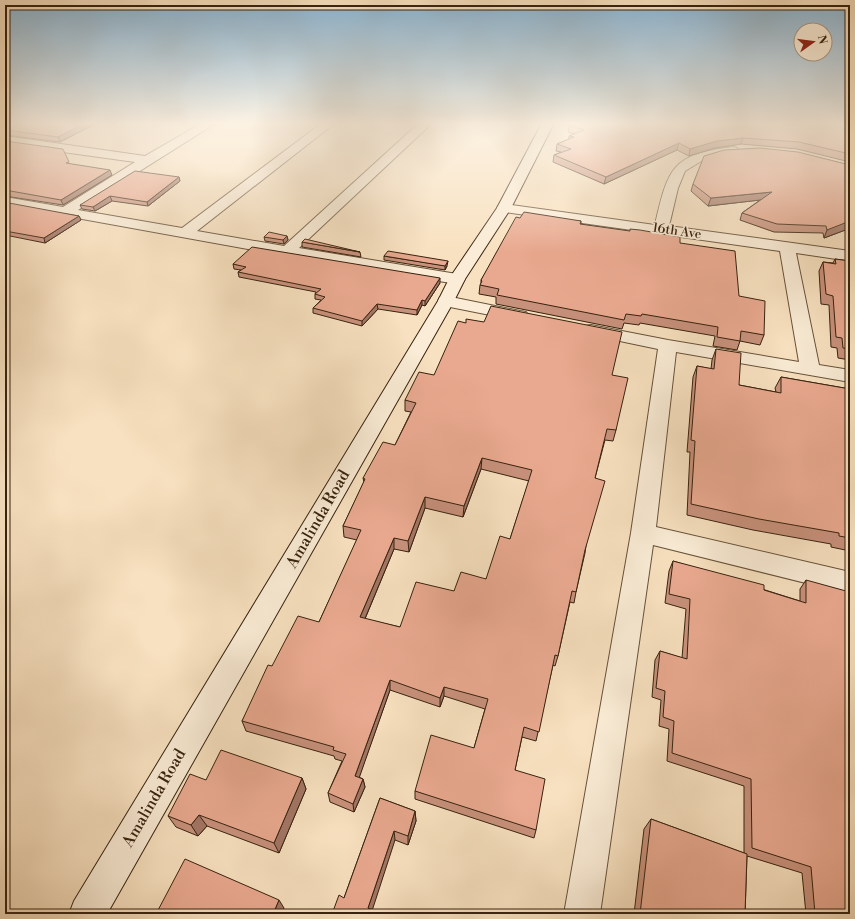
<svg xmlns="http://www.w3.org/2000/svg" width="855" height="919" viewBox="0 0 855 919" font-family="'Libre Bodoni',serif">
	<style>
		.lines { fill: none; stroke-linecap: round; stroke-linejoin: round }
		.street-casing { stroke: #67523a; stroke-width: 2 }
		.secondary-casing { stroke: #37220e; stroke-width: 2 }
		.street { fill: #faecd6; fill-rule: evenodd }
		.secondary { fill: #faecd6; fill-rule: evenodd }
		.wall { fill: #c8917c; stroke: #37220e; fill-rule: evenodd }
		.shaded-wall { fill: #a37665; stroke: #37220e }
		.building { fill: #e9a990; stroke: #37220e; fill-rule: evenodd }
		.labels { text-anchor: middle; dominant-baseline: central; stroke-width: 3.5; stroke-linejoin: round; paint-order: stroke }
		.far-street-label { font-size: 13px; fill: #37220e; stroke: #faecd6 }
		.street-label { font-size: 16px; fill: #37220e; stroke: #faecd6 }
	</style>
	<rect width="100%" height="100%" fill="#f8e1c0"/>
	<filter id="stains"><feTurbulence type="fractalNoise" baseFrequency=".005" numOctaves="4"/><feColorMatrix values="0 0 0 0 .2 0 0 0 0 .09 0 0 0 0 .02 0 0 0 .5 -.17"/></filter>
	<radialGradient id="worn" r=".72"><stop offset=".6" stop-color="#630" stop-opacity="0"/><stop offset="1" stop-color="#630" stop-opacity=".3"/></radialGradient>
	<g class="lines">
		<defs>
			<g id="street">
				<path d="M 202,123 L 216,123 L 78,210 L 182,228 L 322,123 L 335,123 L 197,231 L 284,246 L 419,123 L 432,123 L 299,248 L 457,274 L 463,276 L 465,279 L 463,282 L 457,284 L 287,256 L 5,205 L 5,197 L 63,207 L 135,162 L 5,144 L 5,136 L 145,156 Z"/>
				<path d="M 733,147 L 737,148 L 739,151 L 737,154 L 703,160 L 685,171 L 678,188 L 669,226 L 850,251 L 850,261 L 796,253 L 819,365 L 850,370 L 850,382 L 676,352 L 656,527 L 850,572 L 850,594 L 653,545 L 600,914 L 564,914 L 631,533 L 658,349 L 591,335 L 585,334 L 582,330 L 585,326 L 591,325 L 668,340 L 799,362 L 780,251 L 504,212 L 499,211 L 497,208 L 499,205 L 504,204 L 655,225 C 668,168 672,154 733,147 Z"/>
				<path d="M 446,296 L 520,311 L 526,312 L 529,316 L 526,320 L 520,321 L 440,305 L 438,301 L 440,297 Z"/>
			</g>
			<path id="secondary" d="M 542,123 L 554,123 L 511,208 L 465,279 L 454,301 L 107,914 L 69,914 L 74,901 L 438,301 L 449,279 L 497,208 Z"/>
		</defs>
		<use href="#street" class="street-casing"/>
		<use href="#secondary" class="secondary-casing"/>
		<use href="#street" class="street"/>
		<use href="#secondary" class="secondary"/>
	</g>
	<g class="wall">
		<path d="M 5,123 L 97,123 L 60,142 L 5,135 Z"/>
		<path d="M 850,123 L 850,162 L 797,149 L 741,144 L 715,148 L 689,156 L 677,150 L 604,184 L 553,162 L 554,155 L 561,152 L 556,151 L 557,144 L 569,139 L 569,136 L 574,134 L 568,132 L 569,125 Z"/>
		<path d="M 5,141 L 70,164 L 112,175 L 63,205 L 5,196 Z"/>
		<path d="M 850,165 L 850,224 L 848,229 L 824,238 L 823,233 L 774,232 L 740,220 L 742,213 L 760,200 L 708,206 L 691,191 L 693,184 Z"/>
		<path d="M 179,177 L 180,181 L 148,206 L 112,201 L 95,211 L 82,209 L 80,205 Z"/>
		<path d="M 5,205 L 79,216 L 81,220 L 45,243 L 5,235 Z"/>
		<path d="M 520,218 L 581,221 L 581,224 L 680,243 L 739,296 L 764,335 L 760,345 L 740,341 L 737,350 L 713,346 L 715,336 L 640,323 L 639,325 L 624,323 L 622,329 L 496,304 L 496,297 L 479,294 L 480,285 L 481,284 L 481,280 Z"/>
		<path d="M 287,236 L 288,240 L 284,244 L 265,241 L 264,237 Z"/>
		<path d="M 302,242 L 360,252 L 361,257 L 302,247 Z"/>
		<path d="M 384,256 L 447,266 L 445,270 L 384,260 Z"/>
		<path d="M 835,259 L 850,261 L 850,360 L 838,358 L 837,348 L 831,347 L 829,305 L 821,304 L 819,271 L 823,262 L 833,263 Z"/>
		<path d="M 233,264 L 440,283 L 425,306 L 422,305 L 417,315 L 378,309 L 362,326 L 313,313 L 313,308 L 321,300 L 315,299 L 315,294 L 316,292 L 239,277 L 238,272 L 241,270 L 234,269 Z"/>
		<path d="M 716,349 L 739,385 L 776,392 L 775,388 L 781,377 L 850,389 L 850,551 L 831,547 L 831,544 L 753,530 L 687,515 L 690,452 L 687,452 L 693,377 L 697,366 L 711,369 L 712,360 Z"/>
		<path d="M 434,375 L 612,375 L 616,430 L 613,441 L 605,440 L 595,478 L 585,553 L 576,592 L 574,603 L 570,602 L 558,656 L 555,666 L 553,665 L 536,741 L 522,737 L 515,770 L 536,830 L 534,838 L 415,799 L 415,791 L 474,748 L 485,709 L 444,696 L 440,707 L 390,690 L 359,777 L 363,779 L 365,787 L 354,812 L 330,802 L 328,793 L 342,761 L 335,759 L 334,756 L 246,731 L 242,721 L 272,666 L 319,622 L 357,540 L 344,537 L 343,526 L 364,482 L 363,478 L 395,445 L 411,412 L 405,411 L 405,400 ZM 481,469 L 529,481 L 510,539 L 486,579 L 454,591 L 400,627 L 365,619 L 394,549 L 409,552 L 425,508 L 463,517 Z"/>
		<path d="M 673,561 L 800,601 L 800,589 L 806,580 L 850,914 L 806,914 L 802,873 L 747,856 L 745,914 L 634,914 L 644,829 L 651,819 L 744,853 L 744,786 L 667,761 L 669,729 L 659,726 L 661,700 L 652,697 L 655,660 L 660,651 L 682,658 L 686,609 L 665,603 L 669,571 Z"/>
		<path d="M 302,778 L 306,789 L 279,853 L 207,826 L 198,836 L 176,827 L 168,816 L 206,780 Z"/>
		<path d="M 380,798 L 415,811 L 416,821 L 408,845 L 395,840 L 344,898 Z"/>
	</g>
	<g class="shaded-wall">
		<path d="M 85,123 L 97,123 L 60,142 L 58,137 Z"/>
		<path d="M 743,138 L 741,144 L 715,148 L 689,156 L 690,149 L 717,141 Z"/>
		<path d="M 679,143 L 677,150 L 604,184 L 606,177 Z"/>
		<path d="M 110,170 L 112,175 L 63,205 L 61,200 Z"/>
		<path d="M 179,177 L 180,181 L 148,206 L 147,202 Z"/>
		<path d="M 772,192 L 769,199 L 708,206 L 711,198 Z"/>
		<path d="M 110,196 L 112,201 L 95,211 L 93,207 Z"/>
		<path d="M 79,216 L 81,220 L 45,243 L 44,238 Z"/>
		<path d="M 850,216 L 850,224 L 848,229 L 824,238 L 827,230 Z"/>
		<path d="M 287,236 L 288,240 L 284,244 L 283,240 Z"/>
		<path d="M 448,261 L 447,266 L 445,270 L 445,266 Z"/>
		<path d="M 440,278 L 440,283 L 425,306 L 425,301 Z"/>
		<path d="M 422,300 L 422,305 L 417,315 L 417,310 Z"/>
		<path d="M 377,304 L 378,309 L 362,326 L 362,321 Z"/>
		<path d="M 482,458 L 481,469 L 463,517 L 464,506 Z"/>
		<path d="M 425,497 L 425,508 L 409,552 L 408,541 Z"/>
		<path d="M 394,538 L 394,549 L 361,628 L 360,617 Z"/>
		<path d="M 390,680 L 390,690 L 357,784 L 355,776 Z"/>
		<path d="M 444,687 L 444,696 L 440,707 L 440,698 Z"/>
		<path d="M 302,778 L 306,789 L 279,853 L 274,843 Z"/>
		<path d="M 363,779 L 365,787 L 354,812 L 353,804 Z"/>
		<path d="M 415,811 L 416,821 L 408,845 L 408,836 Z"/>
		<path d="M 199,815 L 207,826 L 198,836 L 191,825 Z"/>
		<path d="M 394,831 L 395,840 L 371,914 L 368,908 Z"/>
		<path d="M 279,900 L 284,908 L 282,914 L 273,914 Z"/>
	</g>
	<g class="building">
		<path d="M 5,123 L 85,123 L 58,137 L 5,130 Z"/>
		<path d="M 573,123 L 850,123 L 850,154 L 799,142 L 743,138 L 717,141 L 690,149 L 679,143 L 606,177 L 554,155 L 571,149 L 557,144 L 574,137 L 569,136 L 584,130 L 569,125 Z"/>
		<path d="M 5,141 L 63,149 L 69,162 L 66,163 L 110,170 L 61,200 L 5,190 Z"/>
		<path d="M 760,148 L 798,152 L 850,165 L 850,221 L 827,230 L 826,226 L 777,224 L 742,213 L 772,192 L 711,198 L 693,184 L 704,156 L 724,150 Z"/>
		<path d="M 135,171 L 179,177 L 147,202 L 110,196 L 93,207 L 80,205 Z"/>
		<path d="M 9,203 L 79,216 L 44,238 L 5,231 L 5,205 Z"/>
		<path d="M 524,212 L 581,221 L 580,224 L 630,231 L 630,229 L 640,230 L 680,237 L 680,243 L 735,251 L 739,296 L 765,301 L 764,335 L 741,331 L 740,341 L 717,337 L 718,327 L 642,314 L 641,316 L 626,314 L 624,320 L 497,295 L 499,289 L 480,285 L 482,281 L 481,280 L 516,217 L 520,218 Z"/>
		<path d="M 269,232 L 287,236 L 283,240 L 264,237 Z"/>
		<path d="M 305,239 L 360,252 L 302,242 Z"/>
		<path d="M 252,247 L 440,278 L 425,301 L 422,300 L 417,310 L 377,304 L 362,321 L 313,308 L 325,297 L 315,294 L 321,289 L 238,272 L 246,267 L 233,264 Z"/>
		<path d="M 388,251 L 448,261 L 445,266 L 384,256 Z"/>
		<path d="M 835,259 L 850,261 L 850,349 L 843,348 L 842,338 L 836,337 L 833,296 L 826,294 L 823,262 L 836,264 Z"/>
		<path d="M 491,306 L 622,332 L 612,375 L 628,378 L 616,430 L 607,429 L 595,478 L 605,481 L 585,550 L 576,592 L 572,591 L 558,656 L 555,655 L 539,732 L 524,727 L 515,770 L 545,779 L 536,830 L 415,791 L 431,735 L 474,748 L 488,699 L 444,687 L 440,698 L 390,680 L 355,776 L 363,779 L 353,804 L 328,793 L 346,754 L 333,750 L 334,747 L 242,721 L 268,665 L 272,666 L 298,616 L 319,622 L 361,530 L 343,526 L 365,479 L 363,478 L 383,442 L 395,445 L 416,403 L 405,400 L 419,372 L 434,375 L 458,321 L 466,323 L 466,319 L 484,322 ZM 482,458 L 532,470 L 510,539 L 500,536 L 486,579 L 461,572 L 454,591 L 416,582 L 400,627 L 360,617 L 394,538 L 408,541 L 425,497 L 464,506 Z"/>
		<path d="M 716,349 L 741,353 L 739,385 L 781,393 L 781,377 L 850,389 L 850,538 L 839,536 L 839,533 L 759,519 L 691,504 L 695,441 L 691,440 L 697,366 L 714,369 Z"/>
		<path d="M 673,561 L 764,585 L 764,590 L 806,603 L 806,580 L 846,591 L 847,603 L 850,604 L 850,914 L 815,914 L 811,867 L 752,848 L 751,779 L 672,753 L 674,721 L 663,717 L 665,691 L 656,688 L 660,651 L 687,659 L 690,599 L 669,594 Z"/>
		<path d="M 221,750 L 302,778 L 274,843 L 199,815 L 191,825 L 168,816 L 190,774 L 206,780 Z"/>
		<path d="M 380,798 L 415,811 L 408,836 L 394,831 L 368,908 L 376,911 L 375,914 L 332,914 L 339,895 L 344,898 Z"/>
		<path d="M 651,819 L 747,854 L 745,914 L 640,914 Z"/>
		<path d="M 185,859 L 279,900 L 273,914 L 156,914 Z"/>
	</g>
	<linearGradient id="sky" x2="0" y2="1"><stop stop-color="#8bb7d6"/><stop offset="0.49" stop-color="#fcf2e3"/><stop offset="1" stop-color="#fcf2e3" stop-opacity="0"/></linearGradient>
	<rect width="855" height="252" fill="url(#sky)"/>
	<g class="labels">
		<g class="far-street-label">
			<text transform="translate(677 231) rotate(8)">16th Ave</text>
		</g>
		<g class="street-label">
			<text transform="translate(318 519) rotate(-60)">Amalinda Road</text>
			<text transform="translate(154 798) rotate(-60)">Amalinda Road</text>
		</g>
	</g>
	<rect width="855" height="919" fill="none" stroke="#f8e1c0" stroke-width="20"/>
	<rect x="6" y="6" width="843" height="907" fill="none" stroke="#37220e" stroke-width="2"/>
	<rect x="10" y="10" width="835" height="899" fill="none" stroke="#37220e"/>
	<g transform="translate(813 42) rotate(76)"><circle r="19" fill="#faecd6" stroke="#ac9b86"/>
	<path d="M0-3L7 15L0 10L-7 15Z" fill="#8f2418"/>
	<text y="-6" font-size="11" font-weight="bold" text-anchor="middle" fill="#37220e">N</text>
	</g>
	<rect width="100%" height="100%" filter="url(#stains)"/>
	<rect width="100%" height="100%" fill="url(#worn)"/>
</svg>
